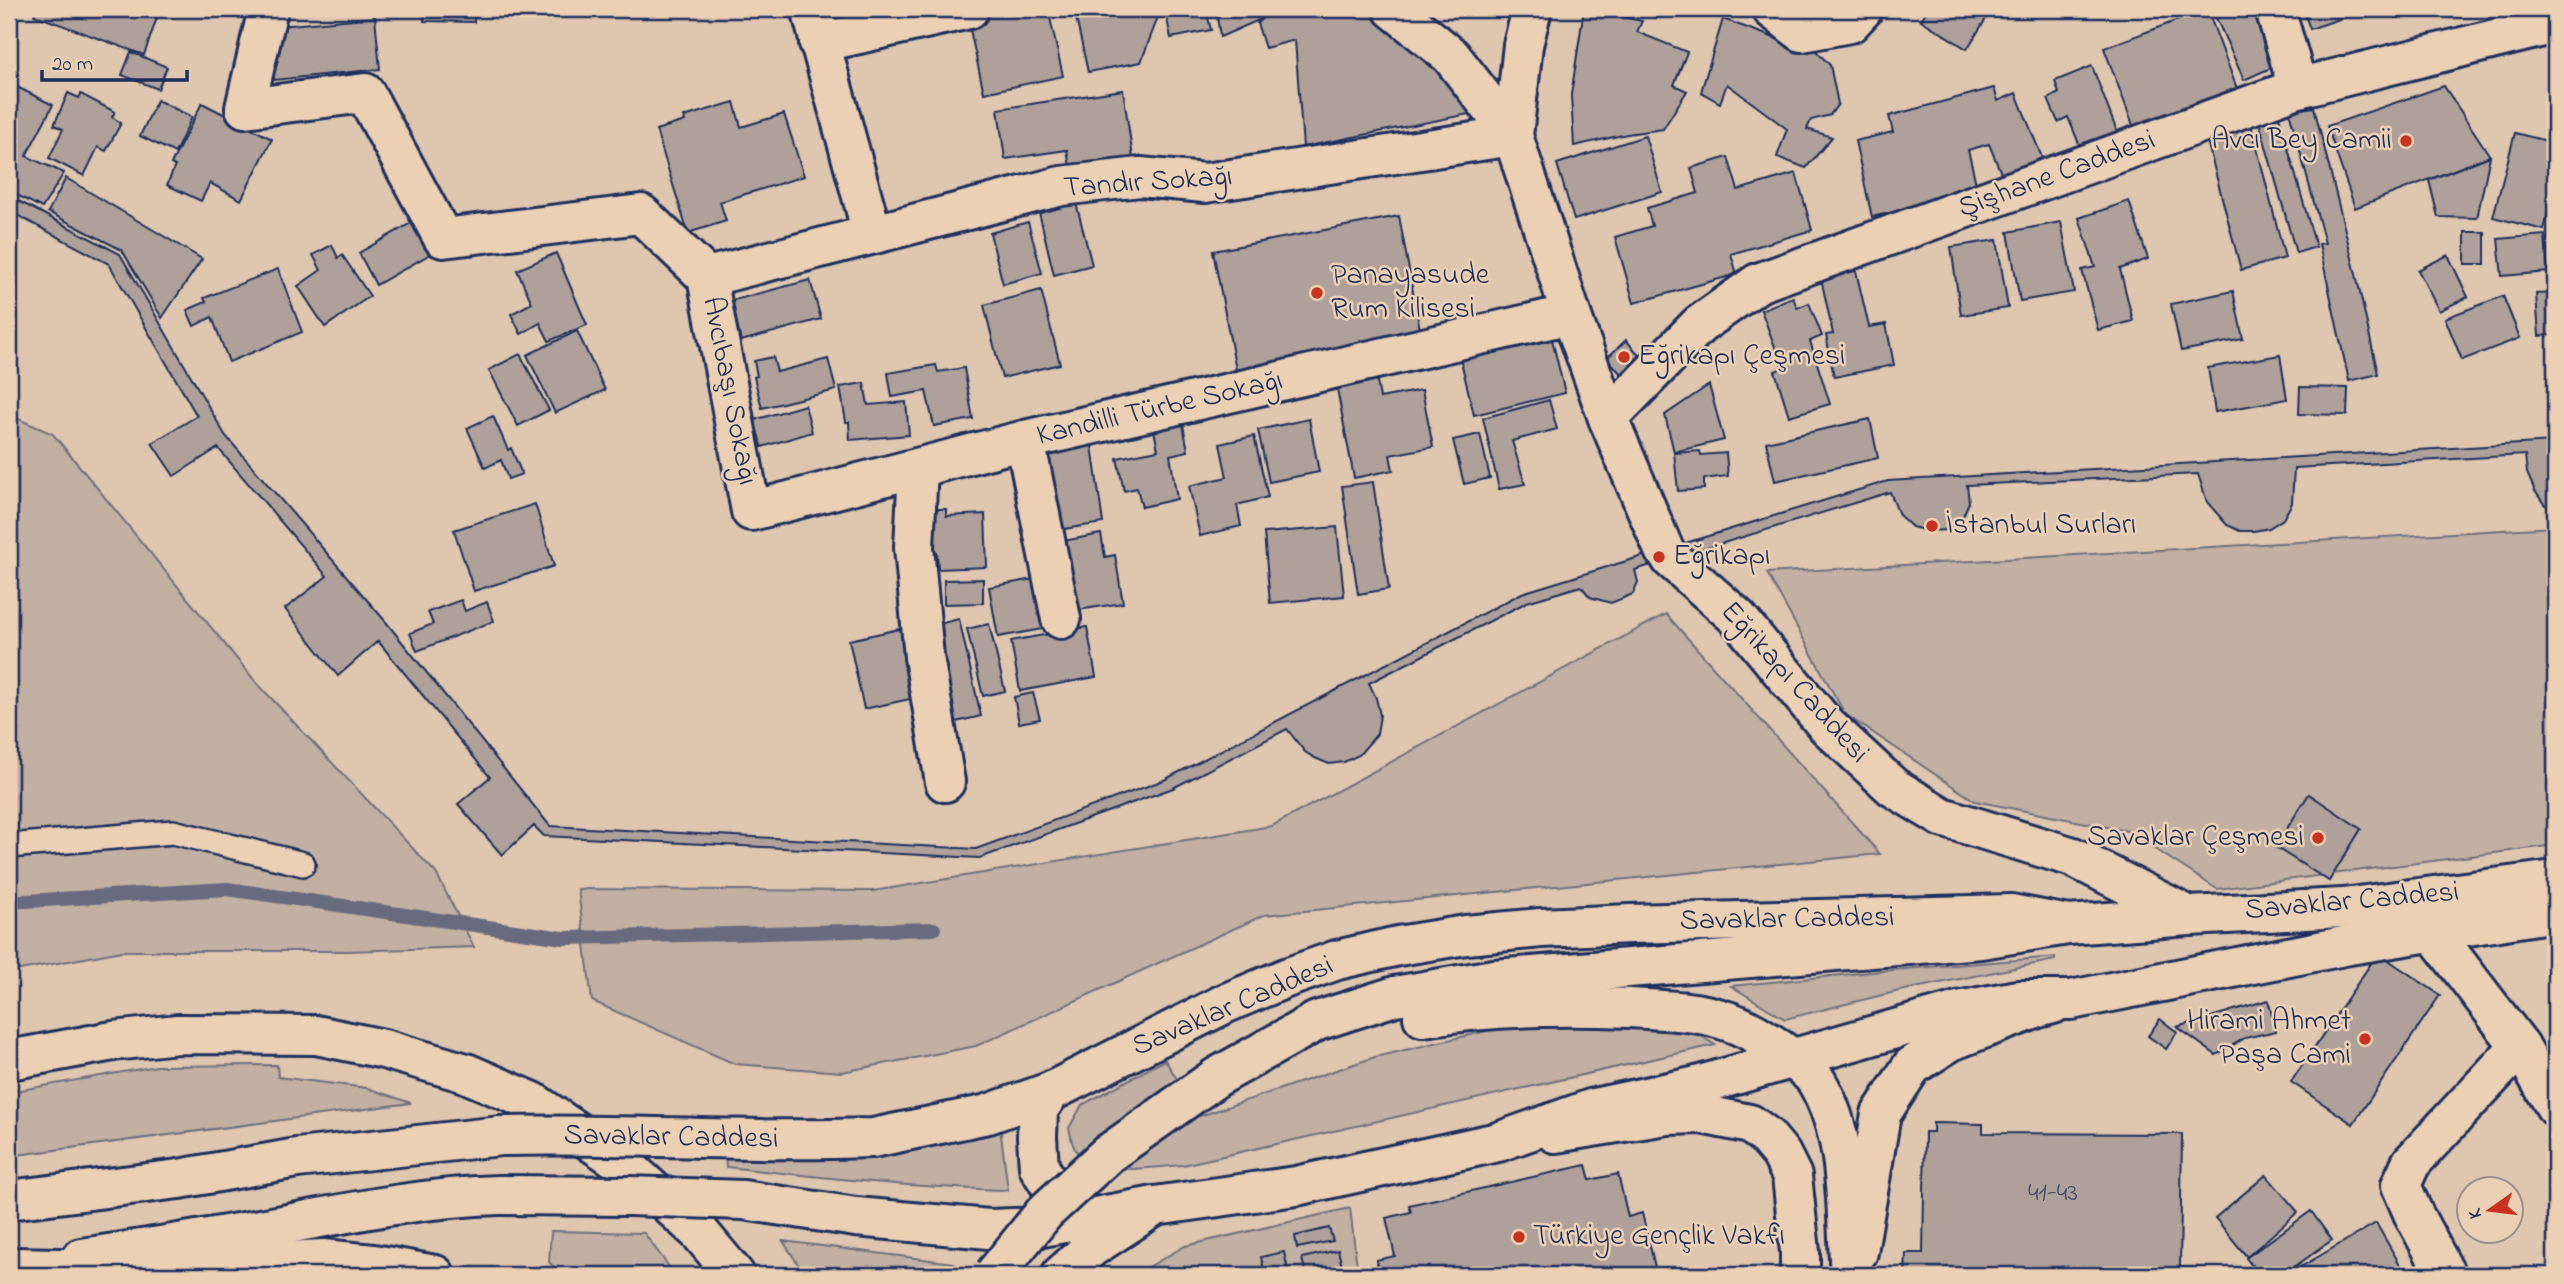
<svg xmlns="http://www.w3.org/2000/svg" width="2564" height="1284" viewBox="0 0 2564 1284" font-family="'Indie Flower',sans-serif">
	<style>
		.green { fill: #c2b0a2; stroke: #6e7080; stroke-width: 2 }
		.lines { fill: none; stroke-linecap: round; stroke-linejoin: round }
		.stream { stroke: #686b7e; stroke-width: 14 }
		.building { fill: #afa19a; stroke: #1b2f5e; stroke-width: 2 }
		.lane-casing { stroke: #1b2f5e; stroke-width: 28 }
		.street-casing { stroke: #1b2f5e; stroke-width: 44 }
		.secondary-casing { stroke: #1b2f5e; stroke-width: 44 }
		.primary-casing { stroke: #1b2f5e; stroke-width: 44 }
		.highway-casing { stroke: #1b2f5e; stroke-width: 44 }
		.lane { stroke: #ecd0b3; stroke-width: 23 }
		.street { stroke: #ecd0b3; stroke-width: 38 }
		.secondary { stroke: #ecd0b3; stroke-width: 38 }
		.primary { stroke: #ecd0b3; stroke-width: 38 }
		.highway { stroke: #ecd0b3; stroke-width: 38 }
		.primary-bridge-casing { stroke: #1b2f5e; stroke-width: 44; stroke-linecap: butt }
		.highway-bridge-casing { stroke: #1b2f5e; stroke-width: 44; stroke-linecap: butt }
		.primary-bridge { stroke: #ecd0b3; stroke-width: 38 }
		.highway-bridge { stroke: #ecd0b3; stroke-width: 38 }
		.poi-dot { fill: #c8321e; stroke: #ecd0b3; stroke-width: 2.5 }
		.labels { text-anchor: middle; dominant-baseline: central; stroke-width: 5; stroke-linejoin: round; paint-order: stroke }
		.number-label { font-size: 26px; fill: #404c6d }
		.poi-label { font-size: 30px; fill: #1b2f5e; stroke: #ecd0b3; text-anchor: start }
		.street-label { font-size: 30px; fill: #1b2f5e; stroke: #ecd0b3 }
	</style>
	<rect width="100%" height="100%" fill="#dfc6ae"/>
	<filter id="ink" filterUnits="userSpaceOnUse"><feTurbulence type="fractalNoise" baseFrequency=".0143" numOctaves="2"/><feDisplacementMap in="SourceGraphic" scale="14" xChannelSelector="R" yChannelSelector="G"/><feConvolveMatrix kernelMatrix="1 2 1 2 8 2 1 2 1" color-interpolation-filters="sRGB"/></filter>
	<g filter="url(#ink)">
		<g class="green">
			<path d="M 9,415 L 53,434 L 255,681 L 436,873 L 474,947 L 347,951 L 122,951 L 9,972 Z"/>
			<path d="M 2555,527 L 2555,845 L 2217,889 L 2127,831 L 1975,801 L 1845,714 L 1767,573 Z"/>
			<path d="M 1666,614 L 1880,854 L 1264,915 L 976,1046 L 842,1072 L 735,1064 L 592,1001 L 578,889 L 873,891 L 1272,826 Z"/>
			<path d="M 2055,957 L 2055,960 L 1895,992 L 1785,1019 L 1731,986 L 1892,970 Z"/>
			<path d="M 1504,1027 L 1687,1027 L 1715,1045 L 1183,1165 C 1152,1167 1094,1179 1075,1149 C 1071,1143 1071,1134 1069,1128 L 1082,1105 L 1165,1060 L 1200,1116 L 1375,1057 Z"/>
			<path d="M 277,1065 L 278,1077 L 367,1088 L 411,1103 L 9,1156 L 9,1092 L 157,1066 Z"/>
			<path d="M 1000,1127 L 1008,1190 C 914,1188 820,1177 726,1167 L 725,1156 Z"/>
			<path d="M 1350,1208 L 1358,1275 L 1135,1275 L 1185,1246 Z"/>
			<path d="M 551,1231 L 644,1233 L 675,1275 L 562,1275 L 549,1262 Z"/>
			<path d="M 783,1241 L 954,1263 L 947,1275 L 805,1275 Z"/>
		</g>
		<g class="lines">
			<path class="stream" d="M 9,902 L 227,889 L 563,938 L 934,929"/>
		</g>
		<g class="building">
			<path d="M 36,9 L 160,9 L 144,55 L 34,15 Z"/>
			<path d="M 386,9 L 420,9 L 421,13 L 386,15 Z"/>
			<path d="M 424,9 L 475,9 L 474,22 L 424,21 Z"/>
			<path d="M 1001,9 L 1048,9 L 1063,76 L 984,93 L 967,16 Z"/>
			<path d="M 1074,9 L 1161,9 L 1141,62 L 1088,72 Z"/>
			<path d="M 1165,9 L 1206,9 L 1211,30 L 1171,38 Z"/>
			<path d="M 1216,9 L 1269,9 L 1259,20 L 1220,37 Z"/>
			<path d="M 1273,9 L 1369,9 L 1484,111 L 1303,147 L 1295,40 L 1265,48 L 1257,23 Z"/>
			<path d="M 1584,9 L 1642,21 L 1637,32 L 1687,52 L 1674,85 L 1687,91 L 1663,129 L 1627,134 L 1574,146 L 1571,95 Z"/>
			<path d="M 1928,9 L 1992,9 L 1967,49 L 1921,20 Z"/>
			<path d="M 2207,9 L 2239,94 L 2136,133 L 2104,48 Z"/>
			<path d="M 2212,9 L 2260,9 L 2284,62 L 2244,80 Z"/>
			<path d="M 2303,9 L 2369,9 L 2310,29 Z"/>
			<path d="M 375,17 L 380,69 L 274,80 L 269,27 Z"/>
			<path d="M 1723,19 L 1780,40 L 1791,26 L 1830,65 L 1838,104 L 1830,115 L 1811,120 L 1807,129 L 1832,137 L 1806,168 L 1777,157 L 1787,129 L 1727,84 L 1720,103 L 1701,92 Z"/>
			<path d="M 131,52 L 167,67 L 158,89 L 122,75 Z"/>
			<path d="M 2092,66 L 2119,137 L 2082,151 L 2068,117 L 2058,122 L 2048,99 L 2059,93 L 2055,81 Z"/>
			<path d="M 9,83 L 53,105 L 26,156 L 64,173 L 42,208 L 9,191 Z"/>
			<path d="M 2444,86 L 2490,156 L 2355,208 L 2327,126 Z"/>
			<path d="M 1994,88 L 1998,101 L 2016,93 L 2043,160 L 2003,178 L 1989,144 L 1968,150 L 1978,192 L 1872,217 L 1855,141 L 1893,132 L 1889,116 Z"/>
			<path d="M 1123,90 L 1133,158 L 1070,167 L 1067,150 L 1005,159 L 998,109 Z"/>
			<path d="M 68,93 L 79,98 L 81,94 L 115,112 L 112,117 L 121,123 L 106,151 L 98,147 L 84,176 L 49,158 L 63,129 L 54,125 Z"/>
			<path d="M 157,100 L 192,117 L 175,153 L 140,136 Z"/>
			<path d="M 734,102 L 741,127 L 784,114 L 804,176 L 720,202 L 726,221 L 688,233 L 656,130 L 685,121 L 684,117 Z"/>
			<path d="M 202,103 L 272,139 L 241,200 L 210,183 L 201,201 L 167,185 L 175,166 L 171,164 Z"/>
			<path d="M 2314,107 L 2355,270 L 2378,374 L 2349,381 L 2319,244 L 2325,243 L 2289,111 Z"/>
			<path d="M 2278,113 L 2316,247 L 2296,253 L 2258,118 Z"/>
			<path d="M 2250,121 L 2285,258 L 2241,270 L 2205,133 Z"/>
			<path d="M 2515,133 L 2555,143 L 2555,187 L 2544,230 L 2493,217 Z"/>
			<path d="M 1645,136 L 1662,192 L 1574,220 L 1557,164 Z"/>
			<path d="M 2490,156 L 2477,218 L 2438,217 L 2429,180 Z"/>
			<path d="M 1728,157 L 1738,190 L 1796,173 L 1812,230 L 1731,254 L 1737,274 L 1634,303 L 1615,237 L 1652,226 L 1647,208 L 1698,193 L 1691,168 Z"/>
			<path d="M 66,178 L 202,259 L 162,318 L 122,250 L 48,212 Z"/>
			<path d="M 9,196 L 120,254 L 225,435 L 386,622 L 550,826 L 976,849 L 1164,780 L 1522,593 L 1888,481 L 2555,442 L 2555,511 L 2544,504 L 2535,491 L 2527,473 L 2525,455 L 2294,468 L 2292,503 L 2283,519 L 2269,528 L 2254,531 L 2240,531 L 2227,525 L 2207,502 L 2198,474 L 1967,485 L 1969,502 L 1961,521 L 1947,530 L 1928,531 L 1912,527 L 1899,515 L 1890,492 L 1635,570 L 1638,582 L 1633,594 L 1611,603 L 1590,597 L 1581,586 L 1527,602 L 1369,683 L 1376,698 L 1380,715 L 1377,734 L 1359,755 L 1344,762 L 1329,764 L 1315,758 L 1305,752 L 1287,729 L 1173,788 L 980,858 L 544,836 L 534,826 L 502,855 L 458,804 L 490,777 L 378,641 L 338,676 L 285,609 L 327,576 L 218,448 L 174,476 L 152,443 L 197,416 L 109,264 L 9,211 Z"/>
			<path d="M 1075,199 L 1092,265 L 1054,275 L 1038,208 Z"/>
			<path d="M 2129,201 L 2148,259 L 2120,269 L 2133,321 L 2098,330 L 2082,270 L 2095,267 L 2079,218 Z"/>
			<path d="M 1399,216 L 1421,335 L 1236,370 L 1213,251 Z"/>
			<path d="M 413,222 L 430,254 L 376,285 L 359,253 Z"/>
			<path d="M 1028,222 L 1042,273 L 1003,284 L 990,233 Z"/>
			<path d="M 2061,222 L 2074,292 L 2020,301 L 2008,232 Z"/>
			<rect x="2465" y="232" width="20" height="32"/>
			<path d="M 2545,235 L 2548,272 L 2502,276 L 2498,239 Z"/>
			<path d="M 1997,240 L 2008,308 L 1961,315 L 1951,247 Z"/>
			<path d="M 332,245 L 338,258 L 342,255 L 370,296 L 325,327 L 298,286 L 321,270 L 313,255 Z"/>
			<path d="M 556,253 L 587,325 L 549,341 L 540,323 L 521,334 L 511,314 L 532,303 L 517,270 Z"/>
			<path d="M 2448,255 L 2468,297 L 2439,311 L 2418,270 Z"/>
			<path d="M 278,269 L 302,332 L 229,362 L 212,317 L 194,326 L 187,310 L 206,302 L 204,298 Z"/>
			<path d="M 1856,271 L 1869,327 L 1886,324 L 1894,365 L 1834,377 L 1826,335 L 1833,334 L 1821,278 Z"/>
			<path d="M 810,280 L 821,319 L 741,341 L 730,301 Z"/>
			<path d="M 1041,290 L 1060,364 L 1002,378 L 984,305 Z"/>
			<path d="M 2233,291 L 2243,339 L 2181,351 L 2171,304 Z"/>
			<path d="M 2555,293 L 2555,335 L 2539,336 L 2536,294 Z"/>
			<path d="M 2503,296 L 2520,338 L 2462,360 L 2445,318 Z"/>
			<path d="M 1793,297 L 1797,308 L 1809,303 L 1822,336 L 1810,341 L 1830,404 L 1789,416 L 1775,371 L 1783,368 L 1761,310 Z"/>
			<path d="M 577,331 L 605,390 L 555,413 L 527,355 Z"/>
			<path d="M 1550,331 L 1565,393 L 1474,415 L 1459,353 Z"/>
			<path d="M 1626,340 L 1641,357 L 1621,374 L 1607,358 Z"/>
			<path d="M 520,354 L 549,410 L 518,426 L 489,370 Z"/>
			<path d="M 2280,355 L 2287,399 L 2215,412 L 2208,368 Z"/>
			<path d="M 773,357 L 777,372 L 828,359 L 836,390 L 762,408 L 754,377 L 757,376 L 754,361 Z"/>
			<path d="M 936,365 L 938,372 L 964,368 L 973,419 L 934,426 L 926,391 L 892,397 L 888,373 Z"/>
			<path d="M 1375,370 L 1380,398 L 1422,390 L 1433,447 L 1390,455 L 1393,470 L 1354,478 L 1335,378 Z"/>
			<path d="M 864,383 L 868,405 L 906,402 L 909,435 L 850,440 L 849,422 L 846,422 L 840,387 Z"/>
			<path d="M 1709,385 L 1724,440 L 1674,452 L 1665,415 Z"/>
			<path d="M 2300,387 L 2348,388 L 2347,415 L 2299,414 Z"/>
			<path d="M 1549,400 L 1557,429 L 1512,441 L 1525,484 L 1499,489 L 1483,418 Z"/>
			<path d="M 805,405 L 812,432 L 762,447 L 754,420 Z"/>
			<path d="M 1181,414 L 1188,451 L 1170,455 L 1177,499 L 1142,507 L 1137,488 L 1124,491 L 1117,458 L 1158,450 L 1152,420 Z"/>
			<path d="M 493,416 L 508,450 L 511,448 L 522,474 L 508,479 L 501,460 L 485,468 L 467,428 Z"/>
			<path d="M 1309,419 L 1319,472 L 1269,482 L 1258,430 Z"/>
			<path d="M 1870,419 L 1878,458 L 1775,481 L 1766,442 Z"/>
			<path d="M 1480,434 L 1490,478 L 1464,484 L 1453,440 Z"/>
			<path d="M 1254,436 L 1268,497 L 1237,505 L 1241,526 L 1200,536 L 1189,486 L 1227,477 L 1220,444 Z"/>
			<path d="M 1091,439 L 1103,523 L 1057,530 L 1044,446 Z"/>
			<path d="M 1700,451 L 1701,455 L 1726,453 L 1728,476 L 1704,479 L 1704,489 L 1678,491 L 1674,453 Z"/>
			<path d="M 1373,482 L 1389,589 L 1358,594 L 1342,486 Z"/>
			<path d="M 535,504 L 554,566 L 474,591 L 454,530 Z"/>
			<path d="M 916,509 L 946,509 L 946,516 L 985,514 L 987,567 L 938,569 L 937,553 L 916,553 Z"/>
			<path d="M 1337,527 L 1344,596 L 1270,603 L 1264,533 Z"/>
			<path d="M 1101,534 L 1105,557 L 1115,555 L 1123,603 L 1071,611 L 1058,542 Z"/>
			<path d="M 983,579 L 983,603 L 944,604 L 944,580 Z"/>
			<path d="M 1034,579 L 1043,629 L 998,637 L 989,587 Z"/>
			<path d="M 461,600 L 465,611 L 487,602 L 494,621 L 417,651 L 410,633 L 433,624 L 428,612 Z"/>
			<path d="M 959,619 L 981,716 L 956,722 L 934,625 Z"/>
			<path d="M 989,624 L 1005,691 L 983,696 L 967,629 Z"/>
			<path d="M 1087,627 L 1096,677 L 1020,691 L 1011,641 Z"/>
			<path d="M 904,628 L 919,697 L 864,709 L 849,640 Z"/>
			<path d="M 1033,693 L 1040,719 L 1019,723 L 1014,697 Z"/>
			<path d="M 2309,794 L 2361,829 L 2329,881 L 2275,847 Z"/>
			<path d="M 2378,953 L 2440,995 L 2353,1124 L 2291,1082 Z"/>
			<path d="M 2268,1000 L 2276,1031 L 2245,1038 L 2216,1055 L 2177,1027 Z"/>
			<path d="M 2160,1019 L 2177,1032 L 2166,1049 L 2148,1036 Z"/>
			<path d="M 1933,1123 L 1983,1124 L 1983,1133 L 2182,1134 L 2180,1268 L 2193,1268 L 2193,1275 L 1905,1275 L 1906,1253 L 1923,1253 L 1925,1132 L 1933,1132 Z"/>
			<path d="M 1586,1165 L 1590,1180 L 1618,1174 L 1628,1217 L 1642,1213 L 1657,1275 L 1379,1275 L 1376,1260 L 1395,1256 L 1386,1218 L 1411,1212 L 1409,1205 Z"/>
			<path d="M 2266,1175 L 2298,1212 L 2247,1257 L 2215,1218 Z"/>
			<path d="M 2311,1211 L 2332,1240 L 2283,1275 L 2259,1275 L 2246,1258 Z"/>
			<path d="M 2376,1223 L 2402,1268 L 2389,1275 L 2287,1275 Z"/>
			<path d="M 1329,1228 L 1333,1241 L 1297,1248 L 1295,1236 Z"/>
			<path d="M 1338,1250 L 1344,1275 L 1306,1275 L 1302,1258 Z"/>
			<path d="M 1284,1252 L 1289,1275 L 1265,1275 L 1261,1257 Z"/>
		</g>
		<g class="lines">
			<defs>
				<path id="lane" d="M 9,846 L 173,832 L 303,864"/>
				<g id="street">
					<path d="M 268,9 L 245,108 L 365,93 L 443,238 L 641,214 L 707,277 L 751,511 L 1025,440 L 1571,314"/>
					<path d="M 811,9 L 872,233"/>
					<path d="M 1772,9 L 1802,32 L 1850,23 L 1863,9"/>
					<path d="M 2275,9 L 2298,88"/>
					<path d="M 819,43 L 969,9"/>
					<path d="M 707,277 L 1061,186 L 1140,177 L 1205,183 L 1513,136 L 1451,56 L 1393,9"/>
					<path d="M 1608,418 L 1699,325 L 1758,283 L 2298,88 L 2555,24"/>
					<path d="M 1025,440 L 1061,619"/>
					<path d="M 918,468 L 914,547 L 924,657 L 945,782"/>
					<path d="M 2446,1275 L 2413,1213 L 2401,1185 L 2411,1163 L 2520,1046"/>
				</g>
				<g id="secondary">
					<path d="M 1532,9 L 1523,45 L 1513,136 L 1571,314 L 1608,418 L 1664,550"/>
					<path d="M 1671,559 L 1738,618 L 1826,725 L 1893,787 L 1942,817 L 2073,857 L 2189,916"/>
					<path d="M 2433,932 L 2520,1046 L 2555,1106"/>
					<path d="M 1555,1133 L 1667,1115 L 1701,1114 L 1750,1124 L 1766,1136 L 1781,1154 L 1792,1176 L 1800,1252 L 1800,1275"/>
					<path d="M 1858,1252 L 1881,1114 L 1912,1066 L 1951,1041 L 2038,1008 L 2053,1004"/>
				</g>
				<g id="primary">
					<path d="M 1050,1092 L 1038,1110 L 1037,1137 L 1039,1167 L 1054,1191 L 1080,1219"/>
					<path d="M 831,1139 L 873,1138 L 988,1114 L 1050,1092 L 1224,1004 L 1286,978 L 1337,960 L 1398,946 L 1466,935 L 1541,928 L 1630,924 L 2011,914 L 2068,925 L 2189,916 L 2343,908 L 2555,880"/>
					<path d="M 9,1200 L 179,1179 L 297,1158 L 501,1136"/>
					<path d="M 856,1217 L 989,1229 L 1042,1227 L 1155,1206 L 1296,1186 L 1498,1142 L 1594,1108 L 1697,1086 L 1958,1011 L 2018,1000 L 2071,1000 L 2349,945 L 2555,912"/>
					<path d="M 81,1258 C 146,1249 211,1238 277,1226 C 351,1212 424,1197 500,1195"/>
				</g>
				<g id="highway">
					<path d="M 1423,1017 C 1492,1006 1561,1005 1631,1008 C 1661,1010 1691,1010 1721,1019 C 1746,1026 1765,1039 1786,1054 C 1797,1063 1809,1069 1817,1082 C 1851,1140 1845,1212 1850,1275"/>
					<path d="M 9,1060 L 113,1041 L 178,1034 L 316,1035 L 384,1049 L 466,1073 L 533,1102 L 624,1164 L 700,1233 L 735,1275"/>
					<path d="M 1217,1077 L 1317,1021 L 1395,996 L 1494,979 L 1981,939 L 2068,925"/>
					<path d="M 16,1267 L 139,1270 L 323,1259 L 373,1264 L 435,1275"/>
					<path d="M 1061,1275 L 1092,1247 L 1155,1206"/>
				</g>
			</defs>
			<use href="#lane" class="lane-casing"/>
			<use href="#street" class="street-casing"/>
			<use href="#secondary" class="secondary-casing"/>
			<use href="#primary" class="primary-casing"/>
			<use href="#highway" class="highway-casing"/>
			<use href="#lane" class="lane"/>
			<use href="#street" class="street"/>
			<use href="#secondary" class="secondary"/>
			<use href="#primary" class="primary"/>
			<use href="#highway" class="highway"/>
			<defs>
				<g id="primary-bridge">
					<path d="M 501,1136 C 611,1133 721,1141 831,1139"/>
					<path d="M 500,1195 L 629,1196 L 743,1200 L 856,1217"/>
				</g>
				<path id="highway-bridge" d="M 994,1275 L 1045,1212 L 1108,1154 L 1217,1077"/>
			</defs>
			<use href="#primary-bridge" class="primary-bridge-casing"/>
			<use href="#highway-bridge" class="highway-bridge-casing"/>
			<use href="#primary-bridge" class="primary-bridge"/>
			<use href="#highway-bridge" class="highway-bridge"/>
		</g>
	</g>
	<g class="poi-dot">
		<circle cx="2406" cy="141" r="7"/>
		<circle cx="1317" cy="293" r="7"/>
		<circle cx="1624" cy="357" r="7"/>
		<circle cx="1932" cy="526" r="7"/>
		<circle cx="1659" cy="557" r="7"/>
		<circle cx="2318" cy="838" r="7"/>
		<circle cx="2365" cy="1039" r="7"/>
		<circle cx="1519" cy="1237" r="7"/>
	</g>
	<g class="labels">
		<g class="number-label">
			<text x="2053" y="1194">41-43</text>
		</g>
		<g class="poi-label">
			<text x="2392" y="141" text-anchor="end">Avcı Bey Camii</text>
			<text x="1331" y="276">Panayasude<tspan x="1331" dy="34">Rum Kilisesi</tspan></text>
			<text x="1638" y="357">Eğrikapı Çeşmesi</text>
			<text x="1946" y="526">İstanbul Surları</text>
			<text x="1673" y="557">Eğrikapı</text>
			<text x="2304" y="838" text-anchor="end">Savaklar Çeşmesi</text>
			<text x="2351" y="1022" text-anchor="end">Hirami Ahmet<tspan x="2351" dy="34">Paşa Cami</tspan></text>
			<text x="1533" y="1237">Türkiye Gençlik Vakfı</text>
		</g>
		<g class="street-label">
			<text transform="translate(2057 175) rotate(-20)">Şişhane Caddesi</text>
			<text transform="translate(1148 183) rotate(-4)">Tandır Sokağı</text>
			<text transform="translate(729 391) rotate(79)">Avcıbaşı Sokağı</text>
			<text transform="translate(1160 409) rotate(-13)">Kandilli Türbe Sokağı</text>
			<text transform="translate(1794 683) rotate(48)">Eğrikapı Caddesi</text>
			<text transform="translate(2352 902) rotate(-5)">Savaklar Caddesi</text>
			<text transform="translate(1787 920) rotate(-1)">Savaklar Caddesi</text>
			<text transform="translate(1233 1007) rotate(-23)">Savaklar Caddesi</text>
			<text transform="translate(671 1138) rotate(1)">Savaklar Caddesi</text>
		</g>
	</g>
	<rect width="2564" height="1284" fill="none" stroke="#ecd0b3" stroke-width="35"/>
	<rect x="18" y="18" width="2529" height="1249" fill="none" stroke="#1b2f5e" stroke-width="2.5" filter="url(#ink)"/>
	<g transform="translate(2490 1210) rotate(256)"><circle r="33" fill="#ecd0b3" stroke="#989091" stroke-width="2"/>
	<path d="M0-5L12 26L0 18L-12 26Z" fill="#c8321e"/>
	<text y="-10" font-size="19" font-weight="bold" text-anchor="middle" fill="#1b2f5e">K</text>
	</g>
	<path d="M42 70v10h145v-10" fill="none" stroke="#1b2f5e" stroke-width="3.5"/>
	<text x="52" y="70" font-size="21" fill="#1b2f5e" stroke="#ecd0b3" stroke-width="5" paint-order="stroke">20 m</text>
</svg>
